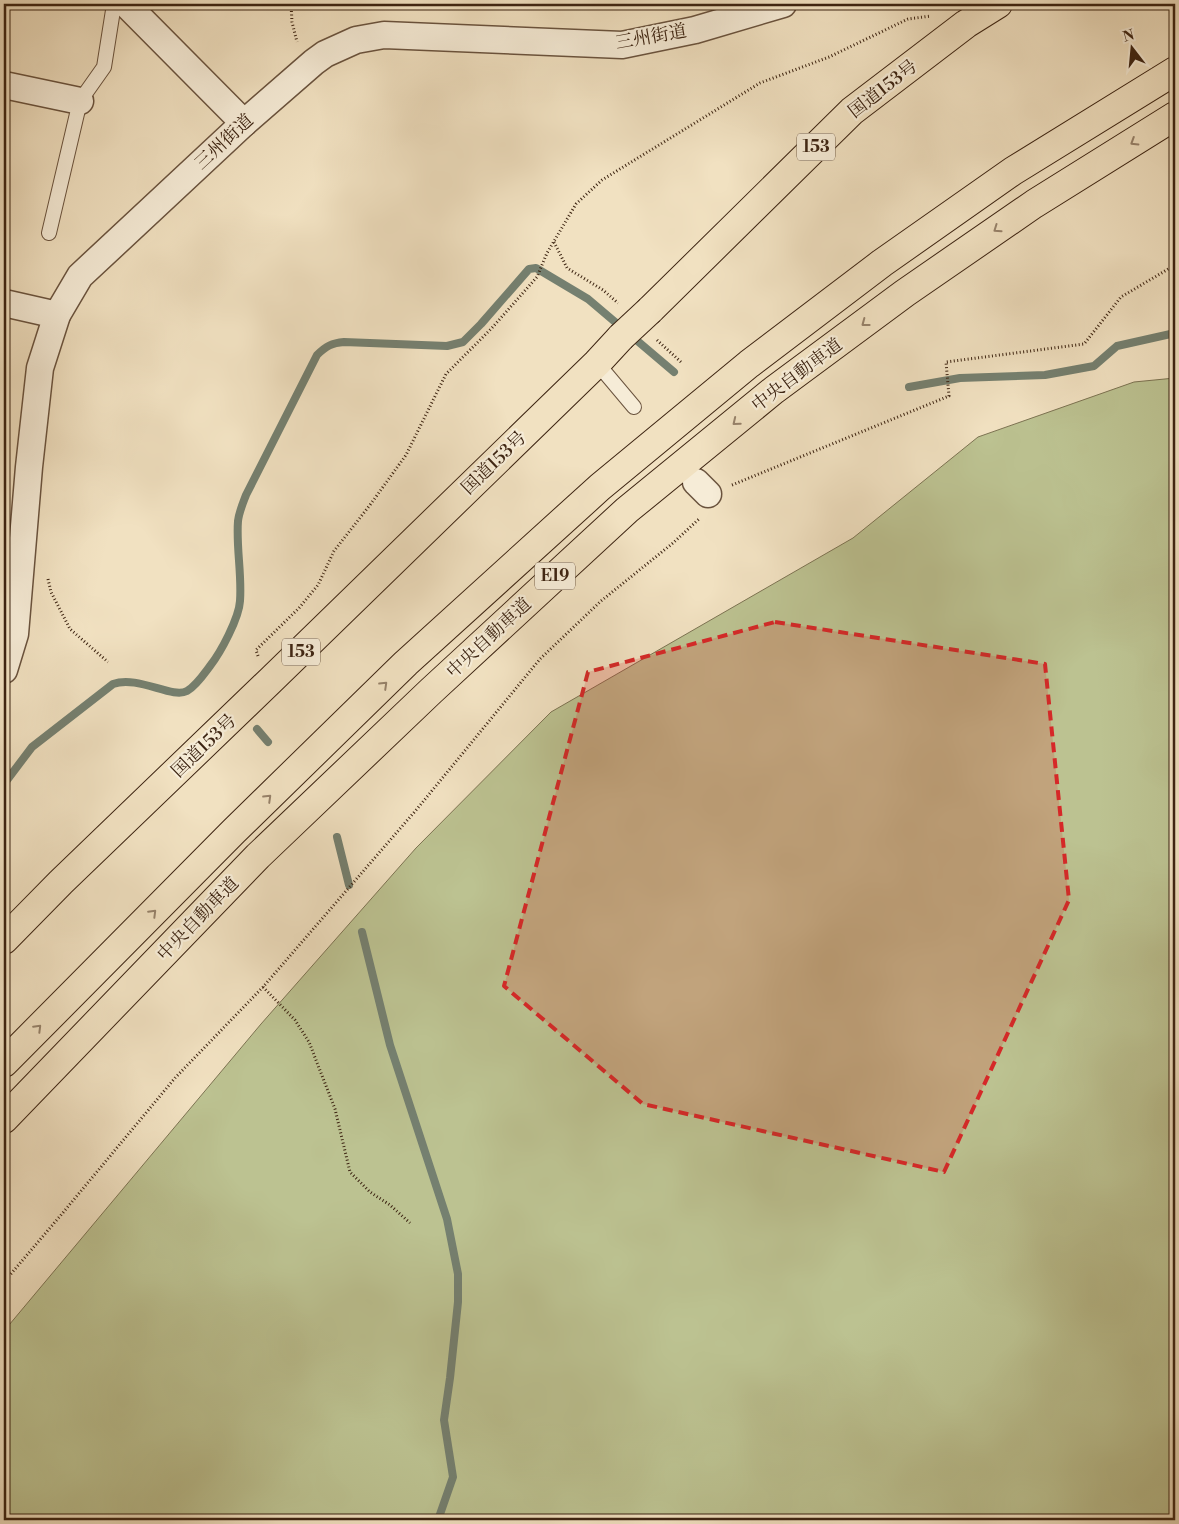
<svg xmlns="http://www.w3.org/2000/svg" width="1179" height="1524" viewBox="0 0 1179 1524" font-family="'Libre Bodoni','Noto Serif JP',serif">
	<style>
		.green { fill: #bcc291; stroke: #7c7352 }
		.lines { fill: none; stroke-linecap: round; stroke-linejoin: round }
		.stream { stroke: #758070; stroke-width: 8 }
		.service-casing { stroke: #6a533e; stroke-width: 16 }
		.minor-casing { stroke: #6a533e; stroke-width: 29 }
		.trunk-casing { stroke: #3d2412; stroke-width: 30 }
		.motorway-casing { stroke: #3d2412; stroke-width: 30 }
		.path { stroke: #3d2412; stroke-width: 3; stroke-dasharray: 1 2.5; stroke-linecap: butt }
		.service { stroke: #f6ecd7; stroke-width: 14 }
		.minor { stroke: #f6ecd7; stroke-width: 26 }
		.trunk { stroke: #f1e1c1; stroke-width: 28 }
		.motorway { stroke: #f1e1c1; stroke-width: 28 }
		.trunk-bridge-casing { stroke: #3d2412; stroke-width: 30; stroke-linecap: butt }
		.trunk-bridge { stroke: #f1e1c1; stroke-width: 28 }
		.oneway { stroke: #97826a }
		.marked { fill: #d62828; fill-opacity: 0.2; stroke: #d62828; stroke-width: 4; stroke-dasharray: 10 6; stroke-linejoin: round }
		.labels { text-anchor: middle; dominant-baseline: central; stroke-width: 4.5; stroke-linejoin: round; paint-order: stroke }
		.shield { fill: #f6ecd7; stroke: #74604d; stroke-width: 1 }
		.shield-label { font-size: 16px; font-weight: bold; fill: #3d2412 }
		.street-label { font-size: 18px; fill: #3d2412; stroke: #f6ecd7 }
	</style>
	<rect width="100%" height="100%" fill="#f1e1c1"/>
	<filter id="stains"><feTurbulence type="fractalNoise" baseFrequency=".004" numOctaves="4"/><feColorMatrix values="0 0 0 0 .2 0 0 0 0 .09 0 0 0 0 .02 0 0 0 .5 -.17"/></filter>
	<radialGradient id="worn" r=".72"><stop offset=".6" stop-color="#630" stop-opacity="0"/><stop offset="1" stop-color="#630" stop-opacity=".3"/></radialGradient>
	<path class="green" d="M 1175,378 L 1175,1520 L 4,1520 L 4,1331 L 261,1024 L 416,848 L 551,712 L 853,538 L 978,437 L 1134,382 Z"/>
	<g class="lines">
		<g class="stream">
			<path d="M 909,387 L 960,378 L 1045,375 L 1094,366 L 1117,346 L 1175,333"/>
			<path d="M 257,729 L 268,742"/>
			<path d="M 4,784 L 32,747 L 113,684 C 138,675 172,699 187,691 C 196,686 204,674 210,666 C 221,652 239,618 240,601 C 242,574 236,547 238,521 C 239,512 243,503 246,495 L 317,355 C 326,346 332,343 344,342 L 447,346 L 463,342 L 481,324 L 529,269 L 536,268 L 588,299 L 674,372"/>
			<path d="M 337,837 L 349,885"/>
			<path d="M 362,932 L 390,1045 L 447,1219 L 458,1274 L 458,1302 L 450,1378 L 444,1420 L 453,1477 L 438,1520"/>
		</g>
		<defs>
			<g id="service">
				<path d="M 49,233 L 80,101 L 104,67 L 114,4"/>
				<path d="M 597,363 L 634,407"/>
			</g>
			<g id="minor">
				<path d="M 126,4 L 244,123"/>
				<path d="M 4,85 L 80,101"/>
				<path d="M 4,303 L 57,315"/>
				<path d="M 696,482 L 708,494"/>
				<path d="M 4,670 L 15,634 L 29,467 L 40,368 L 57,315 L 80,276 L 244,123 L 314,62 L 325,54 L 356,40 L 384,35 L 622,45 L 695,30 L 783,4"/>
			</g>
			<g id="trunk">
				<path d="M 650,310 L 852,111 L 966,24 L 998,4"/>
				<path d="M 4,940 L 61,882 L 271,680 L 597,363 L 621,337"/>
			</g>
			<g id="motorway">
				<path d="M 4,1063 L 234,831 L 406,663 L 600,487 L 749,364 L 882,263 L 1013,171 L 1175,71"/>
				<path d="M 4,1119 L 258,856 L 431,691 L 627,510 L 774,390 L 905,293 L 1034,204 L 1175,116"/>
			</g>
		</defs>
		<use href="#service" class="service-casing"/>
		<use href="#minor" class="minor-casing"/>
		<use href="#trunk" class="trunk-casing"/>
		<use href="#motorway" class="motorway-casing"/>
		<g class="path">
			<path d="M 291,4 L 292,22 L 297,42"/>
			<path d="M 554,242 L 567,268 L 603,290 L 618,303"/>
			<path d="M 657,340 L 682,363"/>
			<path d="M 732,485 L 949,396 L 946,362 L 1084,344 L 1121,297 L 1175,265"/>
			<path d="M 48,579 L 51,592 L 70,629 L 108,662"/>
			<path d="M 258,656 L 256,650 L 299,608 L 318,585 L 334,551 L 370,505 L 406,455 L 446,374 L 491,329 L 537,277 L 547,253 L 576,204 L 602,180 L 760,83 L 829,57 L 908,19 L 931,16"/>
			<path d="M 263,987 L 295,1020 L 309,1042 L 335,1109 L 350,1172 L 370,1192 L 390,1205 L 410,1223"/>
			<path d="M 4,1282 L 61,1215 L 175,1078 L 263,987 L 417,809 L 540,659 L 601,601 L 673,543 L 699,519"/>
		</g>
		<use href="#service" class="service"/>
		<use href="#minor" class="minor"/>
		<use href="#trunk" class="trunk"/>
		<use href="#motorway" class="motorway"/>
		<defs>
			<path id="trunk-bridge" d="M 621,337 L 650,310"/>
		</defs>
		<use href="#trunk-bridge" class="trunk-bridge-casing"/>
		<use href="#trunk-bridge" class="trunk-bridge"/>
	</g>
	<defs><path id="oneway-chevron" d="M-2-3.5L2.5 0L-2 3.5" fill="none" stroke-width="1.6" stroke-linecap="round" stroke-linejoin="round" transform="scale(1.25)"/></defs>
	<g class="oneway">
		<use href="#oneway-chevron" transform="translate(1134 142) rotate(148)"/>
		<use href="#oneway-chevron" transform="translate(997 229) rotate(145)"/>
		<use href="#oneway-chevron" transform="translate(865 323) rotate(143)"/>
		<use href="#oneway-chevron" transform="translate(736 422) rotate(141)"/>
		<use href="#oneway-chevron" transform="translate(384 685) rotate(-44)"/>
		<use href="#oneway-chevron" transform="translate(268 798) rotate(-44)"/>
		<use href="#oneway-chevron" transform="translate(153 913) rotate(-45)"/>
		<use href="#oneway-chevron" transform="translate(38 1028) rotate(-45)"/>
	</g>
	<path class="marked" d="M 775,622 L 1045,664 L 1069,900 L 944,1172 L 643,1104 L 504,986 L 588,672 Z"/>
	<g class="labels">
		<g class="shield">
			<rect x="797" y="133.5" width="38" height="27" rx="4"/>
			<rect x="535" y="562.5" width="40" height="27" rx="4"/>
			<rect x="282" y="638.5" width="38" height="27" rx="4"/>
		</g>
		<g class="shield-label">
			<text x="816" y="147">153</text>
			<text x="555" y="576">E19</text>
			<text x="301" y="652">153</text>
		</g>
		<g class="street-label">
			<text transform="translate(651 37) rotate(-10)">三州街道</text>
			<text transform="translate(883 89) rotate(-38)">国道153号</text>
			<text transform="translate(224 142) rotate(-43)">三州街道</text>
			<text transform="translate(797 375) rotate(-37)">中央自動車道</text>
			<text transform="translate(494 463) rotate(-44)">国道153号</text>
			<text transform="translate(489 638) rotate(-43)">中央自動車道</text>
			<text transform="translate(204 746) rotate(-44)">国道153号</text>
			<text transform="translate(198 919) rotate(-46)">中央自動車道</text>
		</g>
	</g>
	<rect width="1179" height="1524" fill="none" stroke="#f1e1c1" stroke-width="20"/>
	<rect x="5" y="5" width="1169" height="1514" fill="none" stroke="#3d2412" stroke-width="2.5"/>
	<rect x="10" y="10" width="1159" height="1504" fill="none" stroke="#3d2412"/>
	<g transform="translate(1132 48) rotate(344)" stroke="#f6ecd7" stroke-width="4" paint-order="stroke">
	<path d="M0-4L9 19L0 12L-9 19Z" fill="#3d2412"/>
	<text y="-8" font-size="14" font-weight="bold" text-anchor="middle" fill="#3d2412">N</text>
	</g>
	<rect width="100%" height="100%" filter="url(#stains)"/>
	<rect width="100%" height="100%" fill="url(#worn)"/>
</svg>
